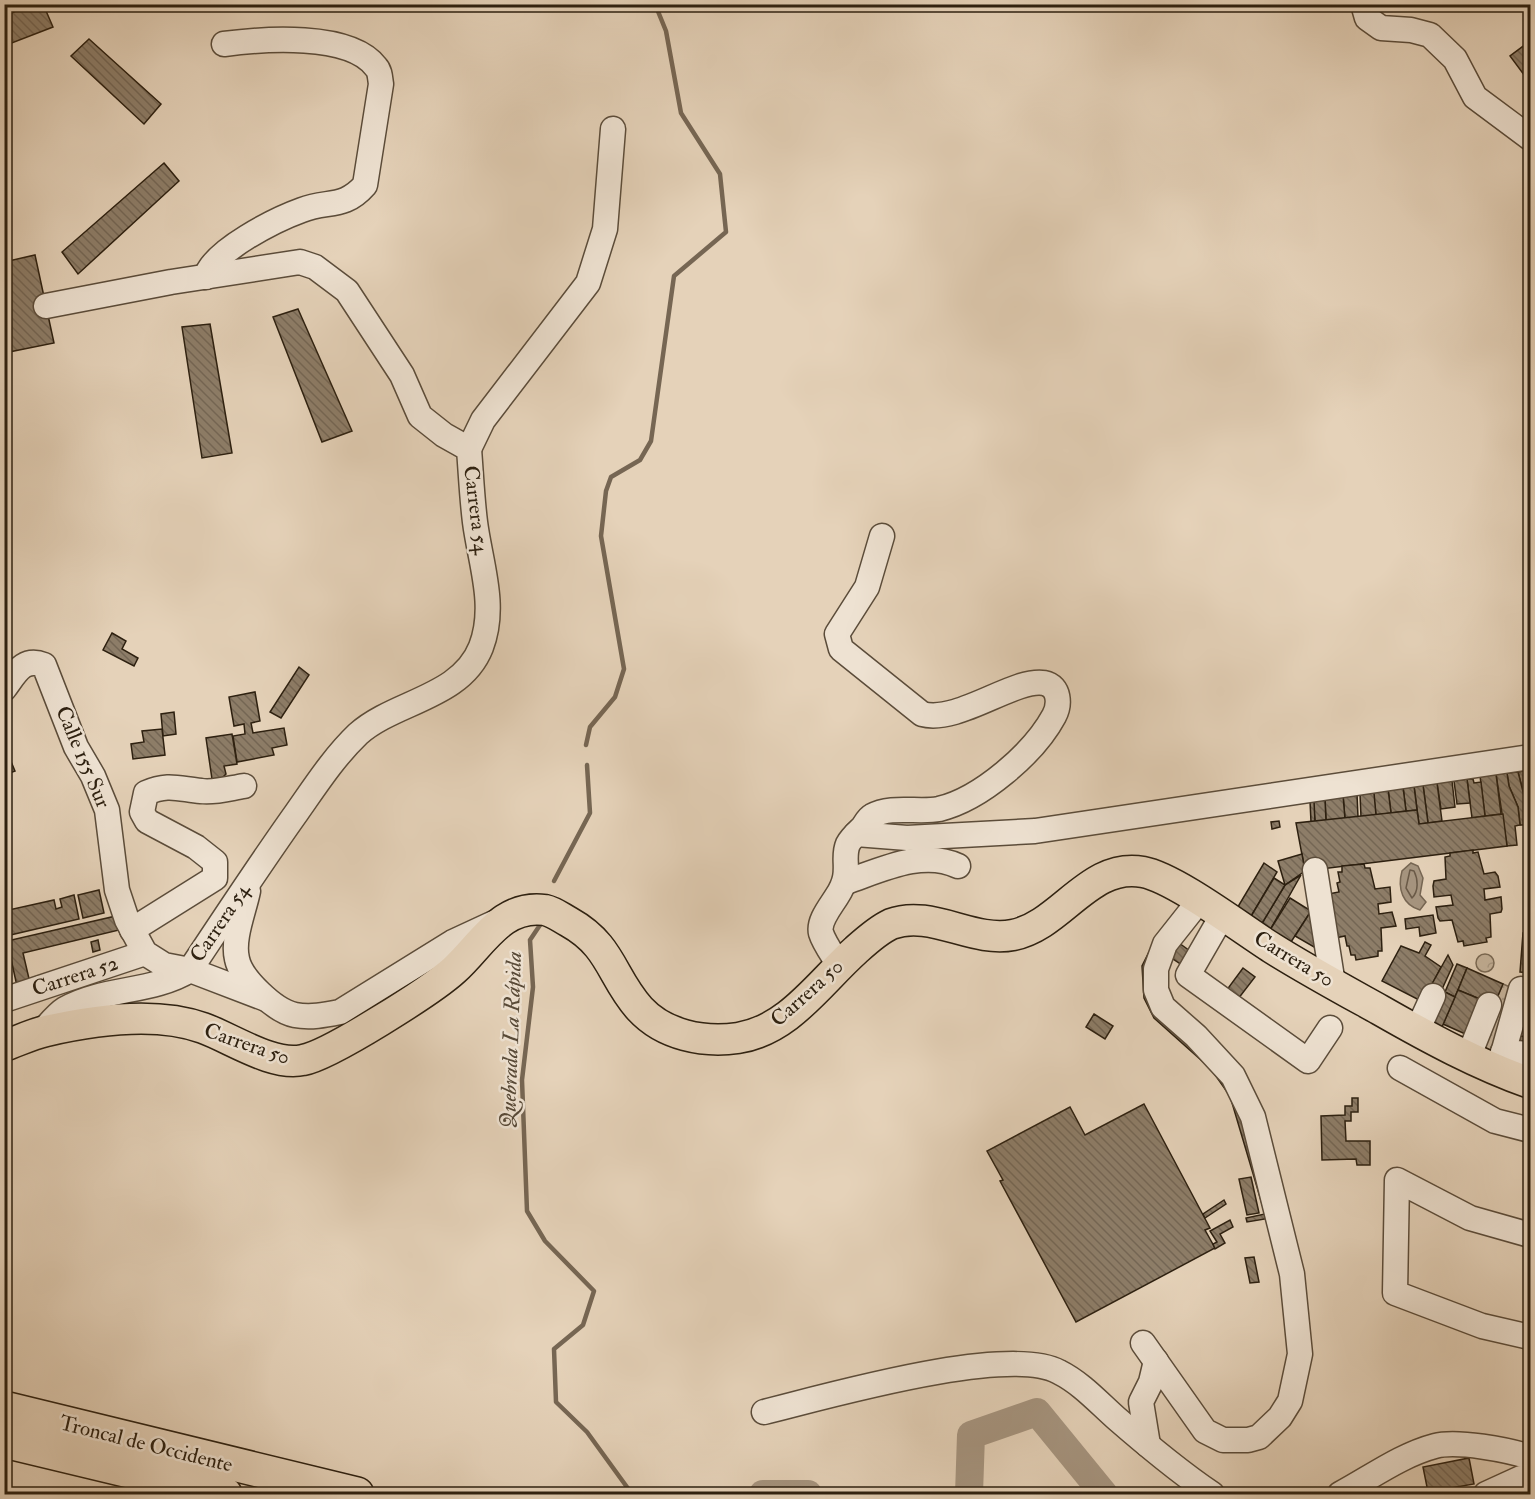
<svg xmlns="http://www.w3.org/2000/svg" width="1535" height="1499" viewBox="0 0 1535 1499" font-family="'IM FELL Double Pica',serif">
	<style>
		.grass { fill: url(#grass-dots); stroke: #7a6a56; stroke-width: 1.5 }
		.park { fill: url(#park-crowns); stroke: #7a6a56; stroke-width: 1.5 }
		.water { fill: #a69580; stroke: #766653; stroke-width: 1.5 }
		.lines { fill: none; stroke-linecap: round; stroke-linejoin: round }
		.shore { stroke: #6a5a48; stroke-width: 1.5 }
		.stream { stroke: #766653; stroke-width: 4.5 }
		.river { stroke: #a69580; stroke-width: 28 }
		.building { fill: url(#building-back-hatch); stroke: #2d2010; stroke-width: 1.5 }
		.minor-casing { stroke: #5b4c3a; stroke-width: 27 }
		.major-casing { stroke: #2d2010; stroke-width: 33 }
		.highway-casing { stroke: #2d2010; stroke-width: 36 }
		.minor { stroke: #eee2d2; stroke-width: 24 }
		.major { stroke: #e5d2b9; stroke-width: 30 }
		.highway { stroke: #e5d2b9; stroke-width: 33 }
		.labels { text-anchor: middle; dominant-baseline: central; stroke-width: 5; stroke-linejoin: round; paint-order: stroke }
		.street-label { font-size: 21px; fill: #2d2010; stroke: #eee2d2 }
		.water-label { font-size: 22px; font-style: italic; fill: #574937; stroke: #eee2d2 }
	</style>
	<defs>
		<pattern id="grass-dots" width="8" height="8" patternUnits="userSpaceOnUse" patternTransform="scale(1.5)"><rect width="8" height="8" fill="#c6b49c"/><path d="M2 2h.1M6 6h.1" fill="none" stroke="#aa9a85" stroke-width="1.8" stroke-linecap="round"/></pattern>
		<pattern id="park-crowns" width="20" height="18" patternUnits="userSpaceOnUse" patternTransform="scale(1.5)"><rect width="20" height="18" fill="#c6b49c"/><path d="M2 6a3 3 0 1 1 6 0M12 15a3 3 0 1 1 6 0" fill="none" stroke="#aa9a85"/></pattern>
		<pattern id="building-back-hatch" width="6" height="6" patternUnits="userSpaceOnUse" patternTransform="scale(1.5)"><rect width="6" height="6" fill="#8d7d68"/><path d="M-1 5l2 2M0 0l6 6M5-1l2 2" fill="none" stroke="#746654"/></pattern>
	</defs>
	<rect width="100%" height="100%" fill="#e5d2b9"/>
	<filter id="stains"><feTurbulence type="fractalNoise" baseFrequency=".00333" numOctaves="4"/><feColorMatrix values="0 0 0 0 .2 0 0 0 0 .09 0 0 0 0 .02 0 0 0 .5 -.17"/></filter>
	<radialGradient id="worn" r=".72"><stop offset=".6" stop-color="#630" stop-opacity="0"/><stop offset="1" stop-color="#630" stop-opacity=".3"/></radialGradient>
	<path class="grass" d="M 1503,984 L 1510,987 L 1492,1055 L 1476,1046 Z"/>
	<circle class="park" cx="1485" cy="963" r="9"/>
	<path class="water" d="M 1411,863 L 1418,866 L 1423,878 L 1420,895 L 1426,902 L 1420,910 C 1403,905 1397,889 1402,871 Z"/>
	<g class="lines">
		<path class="shore" d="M 1410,870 L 1414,871 C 1418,879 1419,891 1412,898 L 1406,888 Z"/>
		<g class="stream">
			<path d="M 586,745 L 590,727 L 615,697 L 624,669 L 601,536 L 606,491 L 611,477 L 640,460 L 651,441 L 674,276 L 726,232 L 720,174 L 681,113 L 666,31 L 655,4"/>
			<path d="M 554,881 L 590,813 L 587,765"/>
			<path d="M 542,922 L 530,940 L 533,987 L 522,1080 L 527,1211 L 545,1241 L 594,1291 L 583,1325 L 554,1349 L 556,1402 L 587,1432 L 632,1494"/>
		</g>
		<g class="river">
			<path d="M 763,1494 L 808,1494"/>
			<path d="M 969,1494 L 971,1435 L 1037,1412 L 1104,1494"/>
		</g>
	</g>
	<g class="building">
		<path d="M 33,4 L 43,4 L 53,27 L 4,46 L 4,16 Z"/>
		<path d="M 89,39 L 161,104 L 144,124 L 71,56 Z"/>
		<path d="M 1530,41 L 1530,83 L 1510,56 Z"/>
		<path d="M 164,163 L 179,181 L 78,274 L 62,252 Z"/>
		<path d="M 35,255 L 54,343 L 4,353 L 4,262 Z"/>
		<path d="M 298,309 L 352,431 L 322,442 L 273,317 Z"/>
		<path d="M 210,324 L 232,453 L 202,458 L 182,327 Z"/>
		<path d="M 112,633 L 126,641 L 122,649 L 138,658 L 134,666 L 103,650 Z"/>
		<path d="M 299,667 L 309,675 L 281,718 L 270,712 Z"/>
		<path d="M 255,692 L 260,721 L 251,723 L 253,733 L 284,728 L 287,745 L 272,748 L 274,755 L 237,762 L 233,736 L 245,734 L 244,724 L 234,726 L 229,697 Z"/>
		<path d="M 174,712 L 176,734 L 163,736 L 161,714 Z"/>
		<path d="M 162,729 L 165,755 L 133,759 L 131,744 L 144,742 L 142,731 Z"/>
		<path d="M 232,734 L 237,764 L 224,766 L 226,774 L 222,778 L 212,779 L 206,738 Z"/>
		<path d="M 4,745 L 15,771 L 4,775 Z"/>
		<path d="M 1530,770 L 1530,791 L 1524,771 Z"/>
		<path d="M 1524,771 L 1530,790 L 1530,819 L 1518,772 Z"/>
		<path d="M 1518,772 L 1530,819 L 1530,825 L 1520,825 L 1518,807 L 1509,786 L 1507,773 Z"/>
		<path d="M 1507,773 L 1509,786 L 1518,807 L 1520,825 L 1515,826 L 1517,845 L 1507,846 L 1496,774 Z"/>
		<path d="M 1496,774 L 1501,814 L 1485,816 L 1480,776 Z"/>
		<path d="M 1467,779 L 1473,779 L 1474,783 L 1481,782 L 1485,816 L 1472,818 Z"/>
		<path d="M 1467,779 L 1470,803 L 1457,804 L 1454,781 Z"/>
		<path d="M 1452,781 L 1455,807 L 1441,809 L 1437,783 Z"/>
		<path d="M 1437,783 L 1442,821 L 1428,823 L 1423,785 Z"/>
		<path d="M 1423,785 L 1428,823 L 1419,824 L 1414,786 Z"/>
		<path d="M 1414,786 L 1417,810 L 1406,811 L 1403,787 Z"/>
		<path d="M 1403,787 L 1406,811 L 1391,813 L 1388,789 Z"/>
		<path d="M 1388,789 L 1391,813 L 1376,815 L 1373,791 Z"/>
		<path d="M 1374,793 L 1376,815 L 1361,817 L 1360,794 Z"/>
		<path d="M 1357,794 L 1358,817 L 1345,819 L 1343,795 Z"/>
		<path d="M 1343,795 L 1345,819 L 1326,821 L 1325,799 Z"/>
		<path d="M 1313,799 L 1325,799 L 1326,821 L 1315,822 Z"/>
		<path d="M 1310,801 L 1314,801 L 1315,822 L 1311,822 Z"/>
		<path d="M 1417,810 L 1419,824 L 1503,814 L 1507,846 L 1305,871 L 1296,823 Z"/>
		<path d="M 1279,821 L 1280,827 L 1272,829 L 1271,822 Z"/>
		<path d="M 1473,850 L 1473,853 L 1478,852 L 1484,874 L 1495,872 L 1498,876 L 1500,887 L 1484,889 L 1485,900 L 1501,897 L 1502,909 L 1501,912 L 1490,914 L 1491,937 L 1486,938 L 1487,942 L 1464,946 L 1463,941 L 1458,942 L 1452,920 L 1440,921 L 1438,918 L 1436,907 L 1453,905 L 1451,895 L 1434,897 L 1433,886 L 1434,881 L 1446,879 L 1445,857 L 1450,856 L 1450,853 Z"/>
		<path d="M 1302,854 L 1305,871 L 1285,885 L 1278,861 Z"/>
		<path d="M 1264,863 L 1277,872 L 1250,918 L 1236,910 Z"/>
		<path d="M 1364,864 L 1365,868 L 1370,868 L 1375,889 L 1390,887 L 1391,902 L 1378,904 L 1379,914 L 1392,912 L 1396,926 L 1381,928 L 1382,951 L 1378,951 L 1378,956 L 1356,960 L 1355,955 L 1351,955 L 1349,946 L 1347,946 L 1345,936 L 1335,938 L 1328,894 L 1339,892 L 1337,883 L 1340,882 L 1338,872 L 1342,872 L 1342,866 Z"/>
		<path d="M 1301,875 L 1270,930 L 1261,925 L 1285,885 Z"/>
		<path d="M 1274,878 L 1285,885 L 1261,925 L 1250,918 Z"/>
		<path d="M 99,890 L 104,913 L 83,918 L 78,895 Z"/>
		<path d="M 74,895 L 79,919 L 6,936 L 4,911 L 54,900 L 56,909 L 62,907 L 60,899 Z"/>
		<path d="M 1290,898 L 1311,911 L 1291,942 L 1270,930 Z"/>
		<path d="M 1311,911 L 1321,951 L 1295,936 Z"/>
		<path d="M 1433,915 L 1436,933 L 1420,936 L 1419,927 L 1406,929 L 1405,919 Z"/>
		<path d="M 116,916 L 119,930 L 23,953 L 30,983 L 17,986 L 7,941 Z"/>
		<path d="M 1523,933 L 1530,933 L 1530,973 L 1520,972 Z"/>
		<path d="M 98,940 L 100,950 L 93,952 L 91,942 Z"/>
		<path d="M 1155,940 L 1158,1014 L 1227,1081 L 1240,1107 L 1271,1218 L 1247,1222 L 1246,1218 L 1265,1214 L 1230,1096 L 1211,1069 L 1154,1018 L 1144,998 L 1142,966 Z"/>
		<path d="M 1425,942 L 1431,945 L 1425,956 L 1441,967 L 1423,1002 L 1382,981 L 1401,946 L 1419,953 Z"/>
		<path d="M 1179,943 L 1194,954 L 1185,967 L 1170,957 Z"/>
		<path d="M 1448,955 L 1453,965 L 1438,998 L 1427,993 Z"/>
		<path d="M 1457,964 L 1467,968 L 1455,997 L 1445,992 Z"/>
		<path d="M 1243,968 L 1255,977 L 1238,999 L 1226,991 Z"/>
		<path d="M 1467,968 L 1503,984 L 1494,1005 L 1458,990 Z"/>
		<path d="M 1458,990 L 1487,1002 L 1472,1037 L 1443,1024 Z"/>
		<path d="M 1445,992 L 1455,997 L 1442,1027 L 1432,1023 Z"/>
		<path d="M 1094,1014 L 1113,1026 L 1105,1039 L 1086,1027 Z"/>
		<path d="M 1520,1036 L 1530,1037 L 1530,1050 L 1519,1049 Z"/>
		<path d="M 1352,1098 L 1358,1098 L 1358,1112 L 1351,1112 L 1351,1121 L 1345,1121 L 1346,1141 L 1370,1141 L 1370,1165 L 1357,1165 L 1356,1159 L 1322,1160 L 1321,1116 L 1345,1115 L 1345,1106 L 1352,1106 Z"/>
		<path d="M 1144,1104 L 1210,1228 L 1205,1230 L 1215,1248 L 1076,1322 L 1000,1181 L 1003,1180 L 987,1151 L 1070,1107 L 1085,1135 Z"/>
		<path d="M 1251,1177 L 1259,1213 L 1247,1215 L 1239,1179 Z"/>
		<path d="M 1224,1200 L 1226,1204 L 1205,1218 L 1203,1214 Z"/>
		<path d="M 1230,1220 L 1233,1227 L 1220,1234 L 1225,1243 L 1215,1249 L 1213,1244 L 1217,1242 L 1210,1231 Z"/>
		<path d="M 1254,1257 L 1259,1282 L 1250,1283 L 1245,1258 Z"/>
		<path d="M 1469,1458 L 1474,1484 L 1428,1492 L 1423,1467 Z"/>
	</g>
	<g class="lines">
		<defs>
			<g id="minor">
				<path d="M 1363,4 L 1367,18 L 1381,28 L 1411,30 L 1430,35 L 1455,59 L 1475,97 L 1530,138"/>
				<path d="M 206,277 C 212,251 277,219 302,210 C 328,200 344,209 365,185 L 381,84 C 380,78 380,71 376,67 C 350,32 262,39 224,44"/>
				<path d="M 469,449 L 483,420 L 588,283 L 605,229 L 613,129"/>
				<path d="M 4,689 C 16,673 23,657 44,665 L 76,747 L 93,776 L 107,810 L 117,890 L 127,920 L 145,953 L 164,965 L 190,970 L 266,999"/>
				<path d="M 856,834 L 907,838 L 1035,831 L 1530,757"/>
				<path d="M 1315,870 L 1333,984"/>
				<path d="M 846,882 C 881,870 923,849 958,866"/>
				<path d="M 248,891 C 244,911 232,939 237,959 C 241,979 275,1011 295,1015 C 310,1018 325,1015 340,1012 L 453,942 L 494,923"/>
				<path d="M 1222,916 L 1188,975 L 1308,1061 L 1330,1028"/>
				<path d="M 132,930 L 215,878 L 215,862 L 196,847 L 147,821 L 142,812 L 146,793 C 168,783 179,789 201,791 C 215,793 231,788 244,786"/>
				<path d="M 839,965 C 833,955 824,943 821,933 C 818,921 831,906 837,896 C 853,872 841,860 848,844 C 851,838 858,832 863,827 C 865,824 868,818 872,816 C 891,805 919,813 939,809 C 981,799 1034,753 1054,716 C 1060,705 1060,686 1044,683 C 1014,678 958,724 922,714 L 841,649 L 837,634 L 867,587 L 882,536"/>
				<path d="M 4,1000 L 145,953"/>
				<path d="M 1417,1031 L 1433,996"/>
				<path d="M 42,1032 C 49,1024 57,1014 65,1009 C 104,987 153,993 190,970 C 225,917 260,864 297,812 C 316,785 334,757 358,734 C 395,701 461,698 481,647 C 497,606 480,562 475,522 C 472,498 471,474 469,449 L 444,435 L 420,416 L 402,375 L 347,291 L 315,267 L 300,262 L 171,282 L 46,306"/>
				<path d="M 1503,1052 L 1530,1054"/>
				<path d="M 1468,1058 L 1489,1005"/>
				<path d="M 1400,1068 L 1495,1121 L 1530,1130"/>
				<path d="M 1498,1071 L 1521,989"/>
				<path d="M 1530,1235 L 1470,1218 L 1397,1180 L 1395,1293 L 1482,1326 L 1530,1337"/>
				<path d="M 1143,1343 L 1205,1431 L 1223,1440 L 1248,1440 L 1259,1437 L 1280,1417 L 1290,1401 L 1300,1354 L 1292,1274 L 1253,1117 L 1233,1076 L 1196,1036 L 1163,1007 L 1156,990 L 1156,969 L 1165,944 L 1199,901"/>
				<path d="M 764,1412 C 825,1397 1008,1344 1059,1372 C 1081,1383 1098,1402 1116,1418 C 1147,1445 1178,1471 1212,1494"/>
				<path d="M 1148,1445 L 1141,1402 L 1151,1382 L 1156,1361"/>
				<path d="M 1340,1494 C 1370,1478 1401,1455 1435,1446 C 1457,1440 1508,1450 1530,1457"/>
				<path d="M 1486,1494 L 1521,1478"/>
			</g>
			<path id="major" d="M 4,1046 C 18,1041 32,1034 46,1031 C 94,1020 156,1011 203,1028 C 231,1038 273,1067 303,1060 C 330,1055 432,990 454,970 C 482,945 501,904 545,910 C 554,912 560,917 569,922 C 612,946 611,977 640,1009 C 664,1035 703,1043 738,1038 C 789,1030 819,983 856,950 C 866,941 878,930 891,924 C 931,909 972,943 1013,935 C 1062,925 1089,862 1143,872 C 1175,878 1242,929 1272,948 C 1307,970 1344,990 1380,1010 C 1429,1038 1477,1064 1530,1083"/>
			<g id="highway">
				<path d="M 4,1408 L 357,1494"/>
				<path d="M 4,1441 L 225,1494"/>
			</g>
		</defs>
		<use href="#minor" class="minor-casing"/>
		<use href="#major" class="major-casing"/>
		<use href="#highway" class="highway-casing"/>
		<use href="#minor" class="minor"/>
		<use href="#major" class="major"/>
		<use href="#highway" class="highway"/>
	</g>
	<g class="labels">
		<g class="street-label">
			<text transform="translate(476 510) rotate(83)">Carrera 54</text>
			<text transform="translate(83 757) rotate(67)">Calle 155 Sur</text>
			<text transform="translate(220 923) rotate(-56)">Carrera 54</text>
			<text transform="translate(1294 959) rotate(31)">Carrera 50</text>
			<text transform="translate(75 976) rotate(-18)">Carrera 52</text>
			<text transform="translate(807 993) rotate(-42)">Carrera 50</text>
			<text transform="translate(247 1044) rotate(19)">Carrera 50</text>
			<text transform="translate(146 1444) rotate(14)">Troncal de Occidente</text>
		</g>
		<g class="water-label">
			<text transform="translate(511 1040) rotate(-88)">Quebrada La Rápida</text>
		</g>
	</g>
	<rect width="1535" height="1499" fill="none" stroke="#e5d2b9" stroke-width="24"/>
	<rect x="6" y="6" width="1523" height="1487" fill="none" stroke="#2d2010" stroke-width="3"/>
	<rect x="12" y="12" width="1511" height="1475" fill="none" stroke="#2d2010" stroke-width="1.5"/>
	<rect width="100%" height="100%" filter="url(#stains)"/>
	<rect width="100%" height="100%" fill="url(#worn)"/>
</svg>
